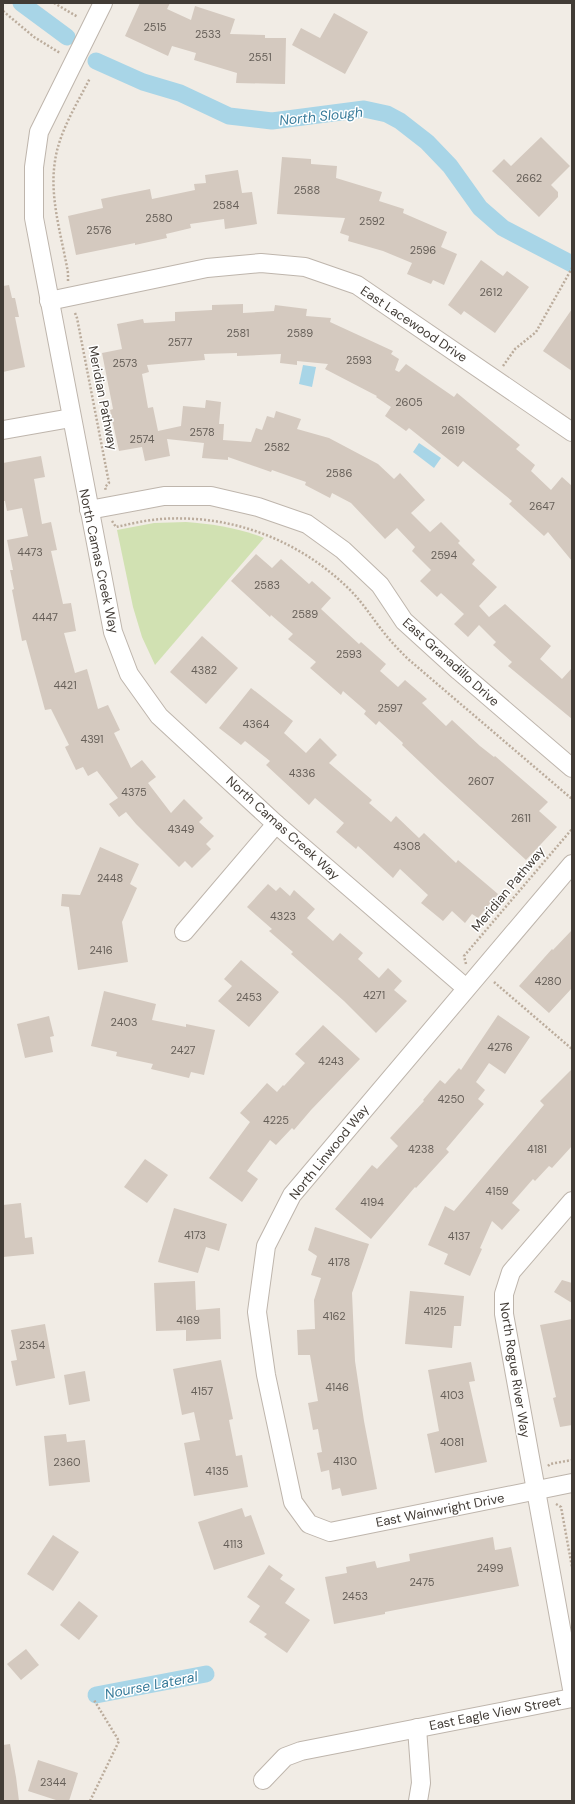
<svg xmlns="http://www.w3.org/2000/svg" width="575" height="1804" viewBox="0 0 575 1804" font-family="'DM Sans',sans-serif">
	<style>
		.green { fill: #d1e1b2 }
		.water { fill: #a8d5e7 }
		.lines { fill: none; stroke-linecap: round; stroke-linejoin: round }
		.canal { stroke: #a8d5e7; stroke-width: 17 }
		.building { fill: #d4c9bf }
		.street-casing { stroke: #beb5ac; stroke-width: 20 }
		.path { stroke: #bbac9c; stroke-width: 2.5; stroke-dasharray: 2 2; stroke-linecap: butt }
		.street { stroke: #fff; stroke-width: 18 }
		.labels { text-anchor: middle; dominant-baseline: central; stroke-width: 3; stroke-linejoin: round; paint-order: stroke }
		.number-label { font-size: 11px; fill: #665f58 }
		.street-label { font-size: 13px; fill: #423c36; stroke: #fff }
		.water-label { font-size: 14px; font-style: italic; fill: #397c9b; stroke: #fff }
	</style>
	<rect width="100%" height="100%" fill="#f1ece5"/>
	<path class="green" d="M 186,522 C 213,524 239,528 264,538 L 155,665 L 142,637 L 133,607 L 117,530 L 154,523 Z"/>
	<g class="water">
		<path d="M 303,365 L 316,367 L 312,387 L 299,384 Z"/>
		<path d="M 419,443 L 441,458 L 434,468 L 413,452 Z"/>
	</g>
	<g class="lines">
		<g class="canal">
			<path d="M 21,3 L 67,37"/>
			<path d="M 96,61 L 143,82 L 180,93 L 229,116 L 272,121 L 364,109 L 387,114 L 400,121 L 427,142 L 450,166 L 480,208 L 503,228 L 572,264"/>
			<path d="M 96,1695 L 206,1674"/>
		</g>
	</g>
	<g class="building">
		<path d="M 140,3 L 170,3 L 167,9 L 191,20 L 195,6 L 235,19 L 230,34 L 265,35 L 265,38 L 286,38 L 285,84 L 236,83 L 237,73 L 194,60 L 196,53 L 172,46 L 168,56 L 125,36 Z"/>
		<path d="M 334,13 L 368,32 L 345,74 L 292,45 L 301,28 L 320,38 Z"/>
		<path d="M 541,137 L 570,166 L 551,185 L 558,192 L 558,197 L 539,217 L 492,171 L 504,159 L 511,166 Z"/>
		<path d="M 282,157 L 311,159 L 311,164 L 337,166 L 336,178 L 382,192 L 379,201 L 404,209 L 403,213 L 447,232 L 441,247 L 457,254 L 444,285 L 433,280 L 431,284 L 407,274 L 412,263 L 383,251 L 348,241 L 349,236 L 340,233 L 345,218 L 277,214 Z"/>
		<path d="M 238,170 L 242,193 L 252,192 L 257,224 L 225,229 L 224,219 L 190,224 L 191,228 L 166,234 L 167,238 L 135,245 L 135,243 L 76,255 L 68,216 L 103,208 L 101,199 L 120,195 L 150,189 L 152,199 L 195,190 L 194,184 L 206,183 L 205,175 Z"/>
		<path d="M 481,260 L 503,276 L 507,271 L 529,287 L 495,333 L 464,311 L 461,315 L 448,305 Z"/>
		<path d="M 9,285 L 12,298 L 15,298 L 19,317 L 15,317 L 25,367 L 3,372 L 3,286 Z"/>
		<path d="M 243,304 L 243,313 L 274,311 L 275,305 L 307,309 L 306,316 L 331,318 L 330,322 L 393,351 L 391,354 L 399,359 L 395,370 L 399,372 L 406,364 L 454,397 L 457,393 L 520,445 L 516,449 L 535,465 L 531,471 L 551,490 L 562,477 L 572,486 L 572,561 L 548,532 L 544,536 L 509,504 L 512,501 L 463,461 L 458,467 L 409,428 L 406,431 L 385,416 L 391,407 L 376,397 L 377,396 L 325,369 L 328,364 L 297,361 L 297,365 L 280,363 L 281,354 L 237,356 L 237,353 L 204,354 L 205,360 L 147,365 L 149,372 L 142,374 L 148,408 L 153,407 L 158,431 L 181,426 L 183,406 L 205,408 L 206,400 L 221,402 L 219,424 L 224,424 L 223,440 L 251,442 L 256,428 L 262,430 L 267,416 L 274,418 L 276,411 L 301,419 L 297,429 L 329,438 L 378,464 L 394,479 L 400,473 L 425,500 L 411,513 L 430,532 L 441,522 L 460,541 L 458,543 L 475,560 L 472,564 L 497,587 L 479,606 L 489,617 L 505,604 L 551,646 L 540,659 L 562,679 L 572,668 L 572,719 L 508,666 L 512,662 L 493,645 L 496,642 L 479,625 L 468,637 L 454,624 L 464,614 L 441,593 L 437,597 L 420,581 L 431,570 L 412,551 L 415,547 L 397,528 L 385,539 L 351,503 L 332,493 L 330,498 L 305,485 L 306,482 L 272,470 L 271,472 L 228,457 L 228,460 L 202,458 L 204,443 L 167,439 L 170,456 L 145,461 L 142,447 L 119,451 L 110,410 L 113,409 L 102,353 L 122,349 L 117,324 L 143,319 L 144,323 L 175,321 L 175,312 L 212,310 L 212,305 Z"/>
		<path d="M 572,309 L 572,371 L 543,351 Z"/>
		<path d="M 41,456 L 45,477 L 34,479 L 42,524 L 51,522 L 57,550 L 51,551 L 63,604 L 71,603 L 76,631 L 64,633 L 75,673 L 87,669 L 98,709 L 108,705 L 120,730 L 114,733 L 131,768 L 142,760 L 156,777 L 148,783 L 171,813 L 184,799 L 203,818 L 199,822 L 214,836 L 206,844 L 211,849 L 192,868 L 185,861 L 179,867 L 136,824 L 126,812 L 119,817 L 109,804 L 118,798 L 97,771 L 88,776 L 83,767 L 76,770 L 65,747 L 69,745 L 51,709 L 45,710 L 26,640 L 22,641 L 12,590 L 14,589 L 10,570 L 13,570 L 7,540 L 28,536 L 22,508 L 7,511 L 5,501 L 3,501 L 3,463 Z"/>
		<path d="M 256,554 L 272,568 L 281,559 L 309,584 L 312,581 L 331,598 L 321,609 L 359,644 L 361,642 L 386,664 L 380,671 L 398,687 L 405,680 L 427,699 L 422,703 L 446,726 L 452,720 L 480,746 L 494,757 L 495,756 L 548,802 L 539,811 L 557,827 L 526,860 L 441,782 L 402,745 L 403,743 L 379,721 L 376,725 L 364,714 L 366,711 L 343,691 L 341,695 L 310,668 L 316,662 L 288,639 L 293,634 L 271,615 L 270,617 L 231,581 Z"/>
		<path d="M 202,636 L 238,668 L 206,704 L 170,672 Z"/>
		<path d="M 251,688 L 293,721 L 284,733 L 306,753 L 320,738 L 337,755 L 329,763 L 372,800 L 369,803 L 391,822 L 396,816 L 419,838 L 424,833 L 456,863 L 458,860 L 498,894 L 478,918 L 472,914 L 465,923 L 452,911 L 443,921 L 421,903 L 428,895 L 400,869 L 393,878 L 358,846 L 356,849 L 336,832 L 344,823 L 315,798 L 309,805 L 266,765 L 270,761 L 245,741 L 241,745 L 219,728 Z"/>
		<path d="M 100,847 L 139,864 L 130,884 L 137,888 L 122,922 L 128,962 L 78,970 L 69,907 L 61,906 L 62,894 L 80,895 Z"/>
		<path d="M 268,884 L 276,891 L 280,887 L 290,896 L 294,890 L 315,909 L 307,918 L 333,941 L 340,933 L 363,953 L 358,959 L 379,978 L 388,968 L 402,981 L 394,990 L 407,1001 L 376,1033 L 344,1001 L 291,954 L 293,952 L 269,931 L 272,929 L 247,907 Z"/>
		<path d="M 572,930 L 572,988 L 549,1013 L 519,986 L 552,949 L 553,950 Z"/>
		<path d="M 241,960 L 279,992 L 249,1027 L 218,1001 L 232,986 L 224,979 Z"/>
		<path d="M 104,991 L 156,1004 L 152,1020 L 186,1027 L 186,1024 L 215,1030 L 204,1075 L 191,1072 L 189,1078 L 151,1069 L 153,1064 L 116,1056 L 117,1052 L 91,1046 Z"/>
		<path d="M 498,1015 L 530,1037 L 505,1074 L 489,1063 L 476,1082 L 485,1090 L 478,1099 L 484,1104 L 446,1149 L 449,1152 L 416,1188 L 415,1187 L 371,1239 L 335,1209 L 372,1165 L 377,1169 L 398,1146 L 390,1138 L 424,1101 L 423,1100 L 440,1080 L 445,1084 L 459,1068 L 461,1070 Z"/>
		<path d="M 49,1016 L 54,1036 L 50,1037 L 53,1052 L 25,1058 L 17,1024 Z"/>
		<path d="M 323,1025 L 360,1059 L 311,1110 L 294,1130 L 292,1128 L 276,1145 L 270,1140 L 247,1171 L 258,1179 L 242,1202 L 209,1178 L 250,1122 L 240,1113 L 267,1083 L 277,1092 L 283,1085 L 284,1086 L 305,1063 L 295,1054 Z"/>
		<path d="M 572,1069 L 572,1146 L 552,1168 L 549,1166 L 535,1181 L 533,1179 L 512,1203 L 520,1210 L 502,1230 L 492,1221 L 480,1248 L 482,1249 L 470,1276 L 444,1264 L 448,1254 L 428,1245 L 445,1206 L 454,1211 L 544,1105 L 540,1101 Z"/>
		<path d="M 145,1159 L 168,1175 L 147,1203 L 124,1187 Z"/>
		<path d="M 21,1203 L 25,1238 L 32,1237 L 34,1254 L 3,1257 L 3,1205 Z"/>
		<path d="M 174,1208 L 227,1224 L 219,1251 L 206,1247 L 198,1273 L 158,1262 Z"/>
		<path d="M 315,1227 L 369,1244 L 352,1293 L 355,1361 L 364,1421 L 377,1489 L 342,1496 L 340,1488 L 332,1490 L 329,1470 L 321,1472 L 317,1453 L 322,1452 L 318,1429 L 313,1430 L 308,1403 L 318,1401 L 310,1355 L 298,1355 L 297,1330 L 315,1329 L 314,1300 L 321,1278 L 311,1275 L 317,1256 L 308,1250 Z"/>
		<path d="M 562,1280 L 572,1283 L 572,1303 L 554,1292 Z"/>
		<path d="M 195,1281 L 196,1310 L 220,1308 L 221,1339 L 186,1341 L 186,1330 L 156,1331 L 154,1283 Z"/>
		<path d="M 410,1291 L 464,1296 L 461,1326 L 454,1326 L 452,1348 L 405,1344 Z"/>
		<path d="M 572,1319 L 572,1425 L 560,1427 L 553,1398 L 556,1397 L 540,1325 Z"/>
		<path d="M 45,1324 L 55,1378 L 16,1386 L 11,1361 L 17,1360 L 11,1330 Z"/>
		<path d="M 221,1360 L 233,1419 L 229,1420 L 236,1456 L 242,1455 L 248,1487 L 194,1496 L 184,1443 L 200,1440 L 194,1412 L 182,1415 L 173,1369 Z"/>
		<path d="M 471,1362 L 475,1381 L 469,1382 L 487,1462 L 435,1473 L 427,1434 L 439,1431 L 428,1370 Z"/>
		<path d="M 85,1371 L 90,1401 L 69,1405 L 64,1375 Z"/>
		<path d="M 66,1434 L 67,1442 L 85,1440 L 90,1482 L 49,1486 L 44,1436 Z"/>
		<path d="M 242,1508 L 245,1517 L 251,1515 L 265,1554 L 214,1570 L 198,1522 Z"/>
		<path d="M 53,1535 L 79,1552 L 53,1591 L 27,1574 Z"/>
		<path d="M 493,1537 L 495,1550 L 511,1547 L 519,1586 L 385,1612 L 385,1614 L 334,1624 L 325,1577 L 347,1573 L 346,1567 L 375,1561 L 377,1568 L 410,1561 L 409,1554 Z"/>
		<path d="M 269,1565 L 283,1575 L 280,1579 L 295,1589 L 285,1603 L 310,1620 L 287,1653 L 264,1637 L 267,1634 L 249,1622 L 260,1606 L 247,1597 Z"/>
		<path d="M 79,1601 L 98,1616 L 79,1640 L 60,1625 Z"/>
		<path d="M 26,1649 L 39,1665 L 21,1680 L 7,1664 Z"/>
		<path d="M 10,1744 L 16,1777 L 19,1801 L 3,1801 L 3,1745 Z"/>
		<path d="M 38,1760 L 78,1773 L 69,1801 L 59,1801 L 28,1791 Z"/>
	</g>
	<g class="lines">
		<defs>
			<g id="street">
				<path d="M 103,3 L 39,132 L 34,167 L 34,218 L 113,632 L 129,674 L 159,716 L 276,824 L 466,988"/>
				<path d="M 49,301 L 207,268 L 261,263 L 305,267 L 357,285 L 572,432"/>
				<path d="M 3,430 L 71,418"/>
				<path d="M 89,510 L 164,496 L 211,496 L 258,507 L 307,524 L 343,550 L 380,585 L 404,621 L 459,671 L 572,768"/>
				<path d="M 572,864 L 292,1195 L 266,1246 L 257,1312 L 266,1375 L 293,1502 L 309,1524 L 330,1532 L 572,1483"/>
				<path d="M 184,932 L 276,824"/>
				<path d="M 572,1201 L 511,1272 L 504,1294 L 504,1314 L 572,1689"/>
				<path d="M 417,1728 L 421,1783 L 418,1801"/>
				<path d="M 263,1780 L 285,1757 L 301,1751 L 572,1698"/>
			</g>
		</defs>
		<use href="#street" class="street-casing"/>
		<g class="path">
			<path d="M 54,3 L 78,17"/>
			<path d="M 3,11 L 34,37 L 60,53"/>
			<path d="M 68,281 L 68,273 C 62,237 49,198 55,161 C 59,132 77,104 90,78"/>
			<path d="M 75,313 L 77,318 L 109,483 L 105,487 L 106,491"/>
			<path d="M 503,366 L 515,349 L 536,332 L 572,268"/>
			<path d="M 112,521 L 116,527 C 130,524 146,520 161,519 C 230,514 297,539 347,587 C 362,601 372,618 385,634 C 392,643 400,651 408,659 L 572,799"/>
			<path d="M 466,964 L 464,956 L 572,829"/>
			<path d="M 494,982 L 572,1049"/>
			<path d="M 548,1466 L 550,1464 L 572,1460"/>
			<path d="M 556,1504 L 561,1507 L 572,1567"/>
			<path d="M 90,1801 L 119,1741 L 94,1700"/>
		</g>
		<use href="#street" class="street"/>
	</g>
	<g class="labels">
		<g class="number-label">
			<text x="155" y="27">2515</text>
			<text x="208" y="34">2533</text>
			<text x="260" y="57">2551</text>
			<text x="529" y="178">2662</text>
			<text x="307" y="190">2588</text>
			<text x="226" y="205">2584</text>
			<text x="159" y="218">2580</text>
			<text x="372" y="221">2592</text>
			<text x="99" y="230">2576</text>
			<text x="423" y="250">2596</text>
			<text x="491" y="292">2612</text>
			<text x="238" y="333">2581</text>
			<text x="300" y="333">2589</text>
			<text x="180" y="342">2577</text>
			<text x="359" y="360">2593</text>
			<text x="125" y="363">2573</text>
			<text x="409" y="402">2605</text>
			<text x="453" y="430">2619</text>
			<text x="202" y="432">2578</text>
			<text x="142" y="439">2574</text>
			<text x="277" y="447">2582</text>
			<text x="339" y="473">2586</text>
			<text x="542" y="506">2647</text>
			<text x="30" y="552">4473</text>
			<text x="444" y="555">2594</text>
			<text x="267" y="585">2583</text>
			<text x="305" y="614">2589</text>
			<text x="45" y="617">4447</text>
			<text x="349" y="654">2593</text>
			<text x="204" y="670">4382</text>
			<text x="65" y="685">4421</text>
			<text x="390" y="708">2597</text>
			<text x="256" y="724">4364</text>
			<text x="92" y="739">4391</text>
			<text x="302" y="773">4336</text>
			<text x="481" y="781">2607</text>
			<text x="134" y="792">4375</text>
			<text x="521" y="818">2611</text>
			<text x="181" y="829">4349</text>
			<text x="407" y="846">4308</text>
			<text x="110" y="878">2448</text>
			<text x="283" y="916">4323</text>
			<text x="101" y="950">2416</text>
			<text x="548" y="981">4280</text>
			<text x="374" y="995">4271</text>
			<text x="249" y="997">2453</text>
			<text x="124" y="1022">2403</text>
			<text x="500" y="1047">4276</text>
			<text x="183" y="1050">2427</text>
			<text x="331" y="1061">4243</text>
			<text x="451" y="1099">4250</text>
			<text x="276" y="1120">4225</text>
			<text x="421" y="1149">4238</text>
			<text x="537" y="1149">4181</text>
			<text x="497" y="1191">4159</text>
			<text x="372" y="1202">4194</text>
			<text x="195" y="1235">4173</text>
			<text x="459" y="1236">4137</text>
			<text x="339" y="1262">4178</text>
			<text x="435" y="1311">4125</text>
			<text x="334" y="1316">4162</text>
			<text x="188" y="1320">4169</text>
			<text x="32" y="1345">2354</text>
			<text x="337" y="1387">4146</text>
			<text x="202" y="1391">4157</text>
			<text x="452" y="1395">4103</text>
			<text x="452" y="1442">4081</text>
			<text x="345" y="1461">4130</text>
			<text x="67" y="1462">2360</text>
			<text x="217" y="1471">4135</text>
			<text x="233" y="1544">4113</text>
			<text x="490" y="1568">2499</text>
			<text x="422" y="1582">2475</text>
			<text x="355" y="1596">2453</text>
			<text x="53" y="1782">2344</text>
		</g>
		<g class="street-label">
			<text transform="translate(414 324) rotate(34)">East Lacewood Drive</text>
			<text transform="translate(103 398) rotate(79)">Meridian Pathway</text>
			<text transform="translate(99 561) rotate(78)">North Camas Creek Way</text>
			<text transform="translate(451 662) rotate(42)">East Granadillo Drive</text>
			<text transform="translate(283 828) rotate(42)">North Camas Creek Way</text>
			<text transform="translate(508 889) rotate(-50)">Meridian Pathway</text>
			<text transform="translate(329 1152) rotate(-51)">North Linwood Way</text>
			<text transform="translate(515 1370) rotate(81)">North Rogue River Way</text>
			<text transform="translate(440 1510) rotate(-11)">East Wainwright Drive</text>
			<text transform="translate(495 1713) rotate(-11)">East Eagle View Street</text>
		</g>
		<g class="water-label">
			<text transform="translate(321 116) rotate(-6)">North Slough</text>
			<text transform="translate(151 1685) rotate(-11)">Nourse Lateral</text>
		</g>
	</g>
	<rect width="575" height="1804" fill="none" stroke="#423c36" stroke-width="8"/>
</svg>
